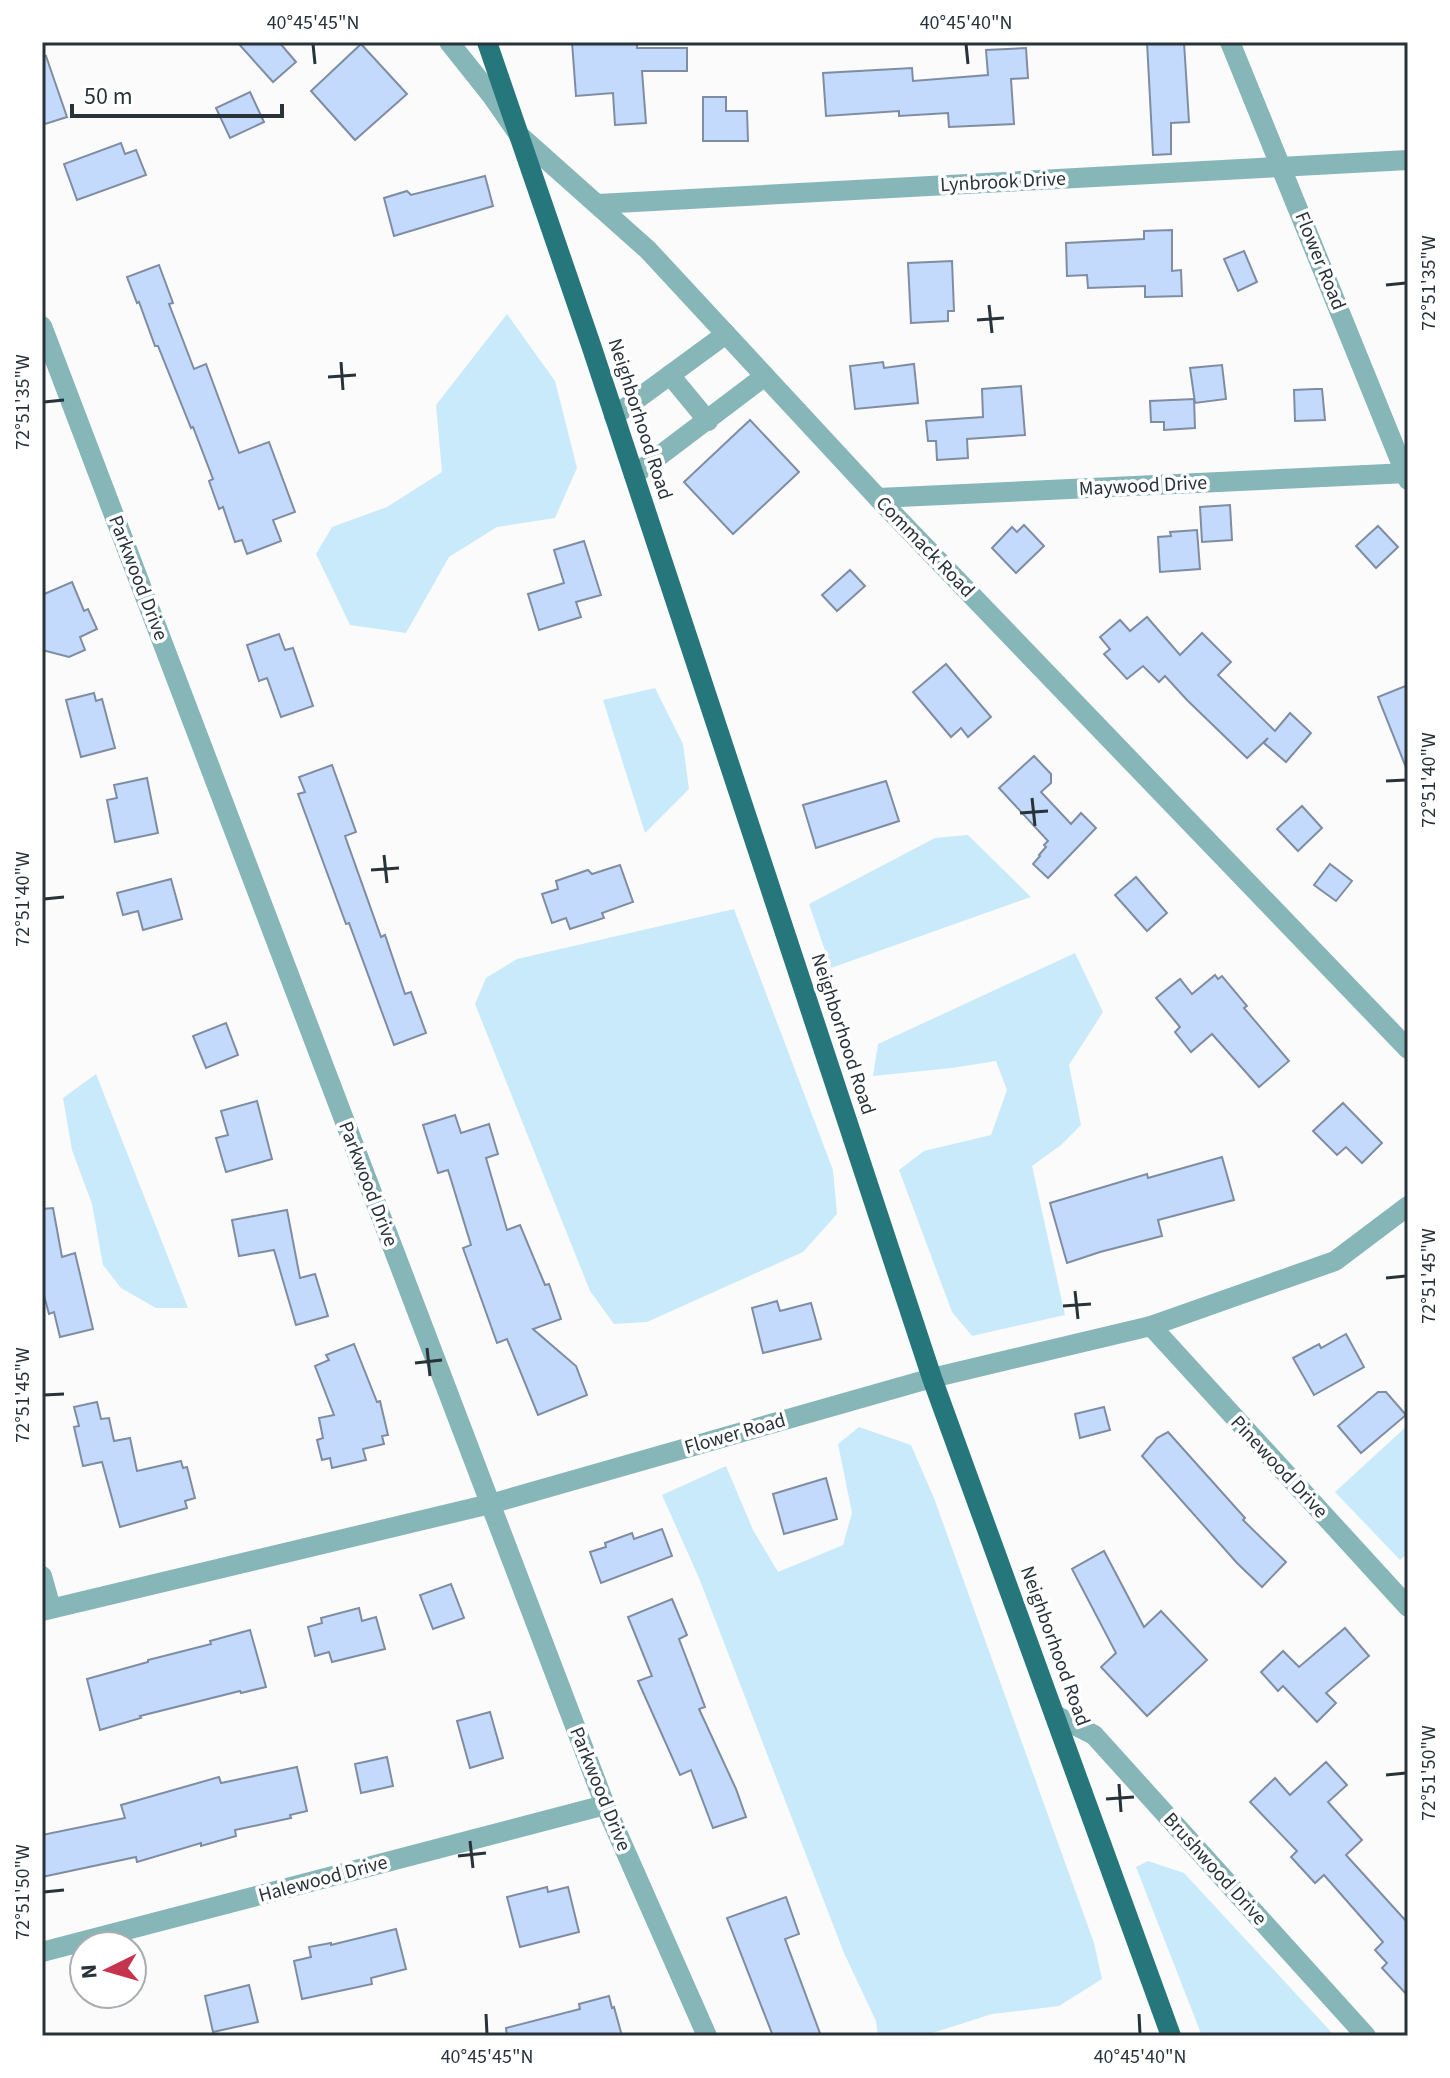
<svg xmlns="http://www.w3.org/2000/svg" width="1450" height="2078" viewBox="0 0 1450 2078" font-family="'Source Sans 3',sans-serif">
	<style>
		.green { fill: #c9eafa }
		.building { fill: #c4dafc; stroke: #7f8da3; stroke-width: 2 }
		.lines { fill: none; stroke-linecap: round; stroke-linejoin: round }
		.minor { stroke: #86b6b8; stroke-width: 20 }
		.major { stroke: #26777b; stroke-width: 20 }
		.ticks { fill: none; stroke: #283339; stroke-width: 3 }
		.labels { text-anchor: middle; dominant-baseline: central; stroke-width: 7; stroke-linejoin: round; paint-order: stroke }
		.street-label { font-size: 20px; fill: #283339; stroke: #fff }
		.neatline { fill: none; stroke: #283339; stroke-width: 3 }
		.ticks-label { font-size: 20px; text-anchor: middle; fill: #283339 }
	</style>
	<rect width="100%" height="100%" fill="#fbfbfb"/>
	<g class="green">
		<path d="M 507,314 L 555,381 L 577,468 L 555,518 L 497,527 L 449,557 L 406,633 L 350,625 L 316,554 L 332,527 L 387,507 L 442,472 L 436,405 Z"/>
		<path d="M 655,688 L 683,744 L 689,789 L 645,833 L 603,700 Z"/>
		<path d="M 968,835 L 1031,897 L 831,968 L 809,904 L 935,838 Z"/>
		<path d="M 734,909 L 833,1170 L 837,1214 L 803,1252 L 647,1322 L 614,1324 L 590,1291 L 475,1004 L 486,978 L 517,959 Z"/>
		<path d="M 1075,953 L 1103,1012 L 1069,1065 L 1081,1125 L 1061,1145 L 1032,1166 L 1065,1315 L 972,1336 L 952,1312 L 899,1170 L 924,1151 L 991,1135 L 1007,1090 L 996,1061 L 952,1068 L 873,1076 L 878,1044 Z"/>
		<path d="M 96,1074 L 188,1308 L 156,1308 L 121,1288 L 103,1265 L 92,1204 L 72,1150 L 63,1098 Z"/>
		<path d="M 1408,1425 L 1408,1553 L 1400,1560 L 1335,1492 Z"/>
		<path d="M 859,1427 L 911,1445 L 934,1498 L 1094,1943 L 1102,1979 L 1059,2006 L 992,2014 L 923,2036 L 878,2036 L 876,2021 L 844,1953 L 699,1578 L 662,1495 L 726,1466 L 753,1530 L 778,1572 L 843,1545 L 852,1513 L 838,1444 Z"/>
		<path d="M 1148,1861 L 1184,1873 L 1335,2036 L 1202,2036 L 1136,1867 Z"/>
	</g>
	<g class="building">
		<path d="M 237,42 L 279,42 L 296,62 L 273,82 Z"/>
		<path d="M 572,42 L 637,42 L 637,48 L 687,48 L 687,71 L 642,71 L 646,123 L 615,125 L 613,93 L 576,96 Z"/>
		<path d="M 1147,42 L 1184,42 L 1189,122 L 1171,123 L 1171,154 L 1153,155 Z"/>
		<path d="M 361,44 L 407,94 L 355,140 L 311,91 Z"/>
		<path d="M 1026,48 L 1028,78 L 1011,79 L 1014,124 L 949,127 L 948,113 L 899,116 L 899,111 L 826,116 L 823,73 L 912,68 L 913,81 L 988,75 L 986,50 Z"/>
		<path d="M 46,56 L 67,117 L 42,125 L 42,57 Z"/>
		<path d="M 250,92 L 264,122 L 230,138 L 216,108 Z"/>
		<path d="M 703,97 L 726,97 L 726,111 L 747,111 L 748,141 L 703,141 Z"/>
		<path d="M 121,143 L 125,154 L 136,150 L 146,175 L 77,200 L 64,164 Z"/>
		<path d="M 485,176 L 493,206 L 394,236 L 384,198 L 407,191 L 411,195 Z"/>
		<path d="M 1172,230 L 1172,271 L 1181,270 L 1182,296 L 1145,297 L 1145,286 L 1088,288 L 1087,275 L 1067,276 L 1066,243 L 1144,239 L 1144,231 Z"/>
		<path d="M 1244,251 L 1257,282 L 1238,291 L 1224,259 Z"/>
		<path d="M 952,261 L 954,311 L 948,311 L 948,321 L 911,323 L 908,263 Z"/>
		<path d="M 159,265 L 173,303 L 169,304 L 194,369 L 206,364 L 239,453 L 269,442 L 295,512 L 273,520 L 281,541 L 247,554 L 242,540 L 235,542 L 223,507 L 219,509 L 209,481 L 213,479 L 193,427 L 191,428 L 158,346 L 155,346 L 139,302 L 137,303 L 127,277 Z"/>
		<path d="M 883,362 L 884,368 L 914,364 L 918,403 L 855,409 L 850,366 Z"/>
		<path d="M 1222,365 L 1226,399 L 1195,403 L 1190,368 Z"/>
		<path d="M 1021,386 L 1025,435 L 967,439 L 968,458 L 937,460 L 936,441 L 928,441 L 926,421 L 983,417 L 982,389 Z"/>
		<path d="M 1315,389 L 1322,389 L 1325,420 L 1295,421 L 1294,390 Z"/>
		<path d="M 1194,399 L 1195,428 L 1164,430 L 1164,422 L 1151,422 L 1150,401 Z"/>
		<path d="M 750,420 L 799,472 L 733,534 L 684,482 Z"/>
		<path d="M 1230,505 L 1232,540 L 1202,542 L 1200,507 Z"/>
		<path d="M 1024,525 L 1044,546 L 1016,573 L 992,548 L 1012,527 L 1017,532 Z"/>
		<path d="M 1378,526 L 1398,547 L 1376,568 L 1356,546 Z"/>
		<path d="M 1197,530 L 1200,569 L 1160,572 L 1158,537 L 1171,536 L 1170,532 Z"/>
		<path d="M 584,541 L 601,595 L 576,602 L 581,617 L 539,630 L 528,594 L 564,583 L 554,550 Z"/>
		<path d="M 850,570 L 865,586 L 837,611 L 822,595 Z"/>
		<path d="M 72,582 L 84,611 L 88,609 L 97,629 L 80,637 L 85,650 L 69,657 L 42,650 L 42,595 Z"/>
		<path d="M 1147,617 L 1180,655 L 1202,633 L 1231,662 L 1218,675 L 1275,731 L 1290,713 L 1311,733 L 1286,762 L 1264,743 L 1268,738 L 1247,758 L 1187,700 L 1165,676 L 1159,682 L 1143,666 L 1127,679 L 1104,654 L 1110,649 L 1100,637 L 1120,620 L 1130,631 Z"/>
		<path d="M 279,634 L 285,650 L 293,648 L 313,706 L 281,717 L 267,678 L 259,681 L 247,645 Z"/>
		<path d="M 946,664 L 991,717 L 968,737 L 961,728 L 951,737 L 913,692 Z"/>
		<path d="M 1408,685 L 1408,770 L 1407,770 L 1378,697 Z"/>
		<path d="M 94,693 L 96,701 L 102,699 L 115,748 L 81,757 L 66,700 Z"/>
		<path d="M 1034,756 L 1051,774 L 1051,783 L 1041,792 L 1071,824 L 1081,813 L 1096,828 L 1048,878 L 1033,864 L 1040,856 L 1039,855 L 1046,847 L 1044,845 L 1048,841 L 999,788 Z"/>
		<path d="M 332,765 L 356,832 L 345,836 L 381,937 L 385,935 L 405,994 L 411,992 L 426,1033 L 394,1045 L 349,923 L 346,924 L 298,794 L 305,792 L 299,777 Z"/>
		<path d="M 147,778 L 158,833 L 115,842 L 107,800 L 117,798 L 114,785 Z"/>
		<path d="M 886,781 L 899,821 L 816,848 L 803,805 Z"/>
		<path d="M 1302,806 L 1322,828 L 1298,851 L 1277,829 Z"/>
		<path d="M 1330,864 L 1352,881 L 1336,901 L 1314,885 Z"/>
		<path d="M 620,865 L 633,902 L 602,913 L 604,918 L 570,929 L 566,918 L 552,923 L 542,894 L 558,889 L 556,881 L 588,870 L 592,874 Z"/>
		<path d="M 1136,877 L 1167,913 L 1147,931 L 1115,895 Z"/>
		<path d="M 171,879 L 182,919 L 143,930 L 138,911 L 123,915 L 117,893 Z"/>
		<path d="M 1215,975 L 1218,979 L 1222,976 L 1247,1006 L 1244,1008 L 1289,1061 L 1259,1087 L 1212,1034 L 1191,1052 L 1175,1032 L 1180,1027 L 1156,998 L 1180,979 L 1192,994 Z"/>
		<path d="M 226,1023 L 238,1055 L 206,1068 L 193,1036 Z"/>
		<path d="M 257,1101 L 272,1159 L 226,1172 L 216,1138 L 228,1135 L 221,1111 Z"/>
		<path d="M 1343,1103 L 1382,1143 L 1362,1163 L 1346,1147 L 1337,1155 L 1313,1131 Z"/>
		<path d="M 455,1115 L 461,1133 L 489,1124 L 498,1154 L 486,1158 L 507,1230 L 520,1225 L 545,1285 L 549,1284 L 561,1319 L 533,1329 L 576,1366 L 587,1395 L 538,1415 L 507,1339 L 497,1343 L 463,1248 L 471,1245 L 448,1170 L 438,1173 L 423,1125 Z"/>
		<path d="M 1222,1157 L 1234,1200 L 1158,1220 L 1162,1236 L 1100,1252 L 1067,1263 L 1050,1203 L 1147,1174 L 1148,1178 Z"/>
		<path d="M 53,1208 L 62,1257 L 75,1253 L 93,1329 L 60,1337 L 54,1312 L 49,1314 L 42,1288 L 42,1209 Z"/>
		<path d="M 287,1210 L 300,1278 L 315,1274 L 328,1316 L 296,1325 L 274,1250 L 239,1256 L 232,1220 Z"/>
		<path d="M 777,1301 L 780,1311 L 811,1303 L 821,1339 L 763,1353 L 752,1308 Z"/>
		<path d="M 1346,1334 L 1364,1367 L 1314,1395 L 1293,1358 L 1319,1344 L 1321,1348 Z"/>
		<path d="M 354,1344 L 377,1402 L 380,1401 L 388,1435 L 382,1436 L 384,1444 L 363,1449 L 366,1460 L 332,1468 L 330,1458 L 322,1460 L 317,1440 L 323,1438 L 319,1418 L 334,1415 L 315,1366 L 329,1360 L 326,1355 Z"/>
		<path d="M 1378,1392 L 1386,1392 L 1406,1415 L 1361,1453 L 1338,1426 Z"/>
		<path d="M 97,1402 L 101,1419 L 109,1418 L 114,1441 L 130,1438 L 137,1471 L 181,1461 L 183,1468 L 187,1467 L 195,1498 L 185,1501 L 187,1508 L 120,1527 L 102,1462 L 83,1466 L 74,1427 L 79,1426 L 74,1407 Z"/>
		<path d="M 1104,1407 L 1110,1430 L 1080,1438 L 1075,1414 Z"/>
		<path d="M 1168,1432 L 1245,1518 L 1243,1520 L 1286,1562 L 1262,1587 L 1237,1563 L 1142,1456 L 1157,1438 Z"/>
		<path d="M 826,1478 L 837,1519 L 784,1534 L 773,1494 Z"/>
		<path d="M 662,1529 L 672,1556 L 601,1583 L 590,1552 L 606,1547 L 605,1543 L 632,1533 L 634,1539 Z"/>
		<path d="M 1104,1551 L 1144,1627 L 1161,1611 L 1207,1660 L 1147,1716 L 1101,1667 L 1116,1653 L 1072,1569 Z"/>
		<path d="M 451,1584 L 464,1618 L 433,1629 L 420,1595 Z"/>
		<path d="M 672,1599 L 687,1635 L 679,1639 L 705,1707 L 699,1709 L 736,1789 L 746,1817 L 713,1828 L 691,1770 L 680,1775 L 638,1681 L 652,1676 L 628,1617 Z"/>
		<path d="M 359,1608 L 362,1621 L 376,1617 L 385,1649 L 332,1662 L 329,1652 L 315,1656 L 308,1627 L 322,1623 L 321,1618 Z"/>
		<path d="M 1345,1628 L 1369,1656 L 1326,1693 L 1336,1703 L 1317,1722 L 1283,1686 L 1278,1691 L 1261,1672 L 1283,1651 L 1299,1667 Z"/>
		<path d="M 250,1630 L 266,1687 L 241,1693 L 240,1691 L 140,1716 L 141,1718 L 100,1730 L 87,1679 L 148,1662 L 148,1660 L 211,1644 L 210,1641 Z"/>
		<path d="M 490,1712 L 503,1758 L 470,1768 L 457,1721 Z"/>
		<path d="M 387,1757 L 393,1786 L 361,1793 L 355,1764 Z"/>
		<path d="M 1326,1762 L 1347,1785 L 1328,1802 L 1362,1840 L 1346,1855 L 1406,1921 L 1408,1919 L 1408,1996 L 1382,1968 L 1387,1963 L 1375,1950 L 1383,1942 L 1324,1875 L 1315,1883 L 1291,1857 L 1297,1851 L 1250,1802 L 1275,1778 L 1290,1795 Z"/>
		<path d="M 297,1767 L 307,1811 L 290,1815 L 291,1818 L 235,1830 L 236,1836 L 201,1846 L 201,1843 L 137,1862 L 136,1857 L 42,1877 L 42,1835 L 125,1818 L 121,1805 L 219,1777 L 221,1783 Z"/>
		<path d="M 547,1887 L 548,1892 L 568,1887 L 579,1932 L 520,1947 L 507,1897 Z"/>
		<path d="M 786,1897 L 799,1934 L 785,1939 L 821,2036 L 773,2036 L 727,1918 Z"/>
		<path d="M 396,1929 L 406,1969 L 371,1978 L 372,1984 L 302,1999 L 294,1961 L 311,1957 L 309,1947 L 331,1943 L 331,1945 Z"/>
		<path d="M 249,1985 L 258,2022 L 213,2032 L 205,1996 Z"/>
		<path d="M 609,1996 L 612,2008 L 614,2007 L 622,2036 L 507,2036 L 506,2028 L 580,2009 L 579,2004 Z"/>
	</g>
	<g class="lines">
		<g class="minor">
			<path d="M 449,42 L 492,96 L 519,135 L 648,250 L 878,498 L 1408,1049"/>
			<path d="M 1230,42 L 1408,480"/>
			<path d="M 598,204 L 1408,160"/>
			<path d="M 42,326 L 605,1805 L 707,2036"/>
			<path d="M 670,375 L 708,421"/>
			<path d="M 614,416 L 726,334"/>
			<path d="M 634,475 L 765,376"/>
			<path d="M 878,498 L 1408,473"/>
			<path d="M 1151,1326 L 1408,1607"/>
			<path d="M 42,1576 L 51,1608"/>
			<path d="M 42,1611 L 490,1504 L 932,1378 L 1151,1326 L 1335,1261 L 1408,1206"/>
			<path d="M 1055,1715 L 1094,1735 L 1366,2036"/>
			<path d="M 42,1952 L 605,1805"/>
		</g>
		<path class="major" d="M 487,42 L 591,345 L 932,1378 L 1171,2036"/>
	</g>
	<path class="ticks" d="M 313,44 L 315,64M 966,44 L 968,64M 1386,285 L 1406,283M 989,305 L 992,333M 977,320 L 1004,318M 341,362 L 343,390M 328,377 L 356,375M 44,402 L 64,400M 1386,781 L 1406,780M 1032,798 L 1035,826M 1020,813 L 1048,811M 384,855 L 387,883M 371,870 L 399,868M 44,899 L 64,897M 1386,1278 L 1406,1276M 1075,1291 L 1078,1319M 1063,1306 L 1091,1304M 427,1348 L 430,1376M 415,1363 L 442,1360M 44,1395 L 64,1394M 1386,1775 L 1406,1773M 1119,1784 L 1121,1812M 1106,1799 L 1134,1797M 470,1841 L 473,1868M 458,1856 L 486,1853M 44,1892 L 64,1890M 486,2014 L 487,2034M 1139,2014 L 1140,2034"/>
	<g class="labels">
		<g class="street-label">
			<text transform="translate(1003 182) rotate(-3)">Lynbrook Drive</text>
			<text transform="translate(1320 261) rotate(68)">Flower Road</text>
			<text transform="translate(640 419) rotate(72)">Neighborhood Road</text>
			<text transform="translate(1143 486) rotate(-3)">Maywood Drive</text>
			<text transform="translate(925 547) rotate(46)">Commack Road</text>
			<text transform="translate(138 578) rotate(69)">Parkwood Drive</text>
			<text transform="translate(843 1034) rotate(72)">Neighborhood Road</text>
			<text transform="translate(368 1184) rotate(69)">Parkwood Drive</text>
			<text transform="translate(735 1434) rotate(-16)">Flower Road</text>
			<text transform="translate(1279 1467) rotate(47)">Pinewood Drive</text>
			<text transform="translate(1055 1646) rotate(70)">Neighborhood Road</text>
			<text transform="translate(600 1789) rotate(68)">Parkwood Drive</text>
			<text transform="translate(1215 1869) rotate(48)">Brushwood Drive</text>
			<text transform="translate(323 1879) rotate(-15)">Halewood Drive</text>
		</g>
	</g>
	<rect width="1450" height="2078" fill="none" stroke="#ffffff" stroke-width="88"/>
	<g transform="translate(108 1970) rotate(265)"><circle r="38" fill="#ffffff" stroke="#a9adb0" stroke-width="2"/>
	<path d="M0-6L14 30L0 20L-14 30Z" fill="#c5344c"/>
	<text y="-12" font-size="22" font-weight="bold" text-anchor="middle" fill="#283339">N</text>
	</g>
	<path d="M72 104v12h210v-12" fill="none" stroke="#283339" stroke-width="4"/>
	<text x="84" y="104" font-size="24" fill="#283339" stroke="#ffffff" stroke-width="6" paint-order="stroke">50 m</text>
	<rect x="44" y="44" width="1362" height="1990" class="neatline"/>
	<g class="ticks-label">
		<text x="313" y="29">40°45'45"N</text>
		<text x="966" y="29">40°45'40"N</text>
		<text transform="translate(1428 283) rotate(-90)" y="7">72°51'35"W</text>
		<text transform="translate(22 402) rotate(-90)" y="7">72°51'35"W</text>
		<text transform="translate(1428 780) rotate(-90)" y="7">72°51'40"W</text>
		<text transform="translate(22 899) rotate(-90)" y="7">72°51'40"W</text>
		<text transform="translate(1428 1276) rotate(-90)" y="7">72°51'45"W</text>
		<text transform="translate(22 1395) rotate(-90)" y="7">72°51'45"W</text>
		<text transform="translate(1428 1773) rotate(-90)" y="7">72°51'50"W</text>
		<text transform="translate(22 1892) rotate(-90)" y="7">72°51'50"W</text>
		<text x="487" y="2063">40°45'45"N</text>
		<text x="1140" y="2063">40°45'40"N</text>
	</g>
</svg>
